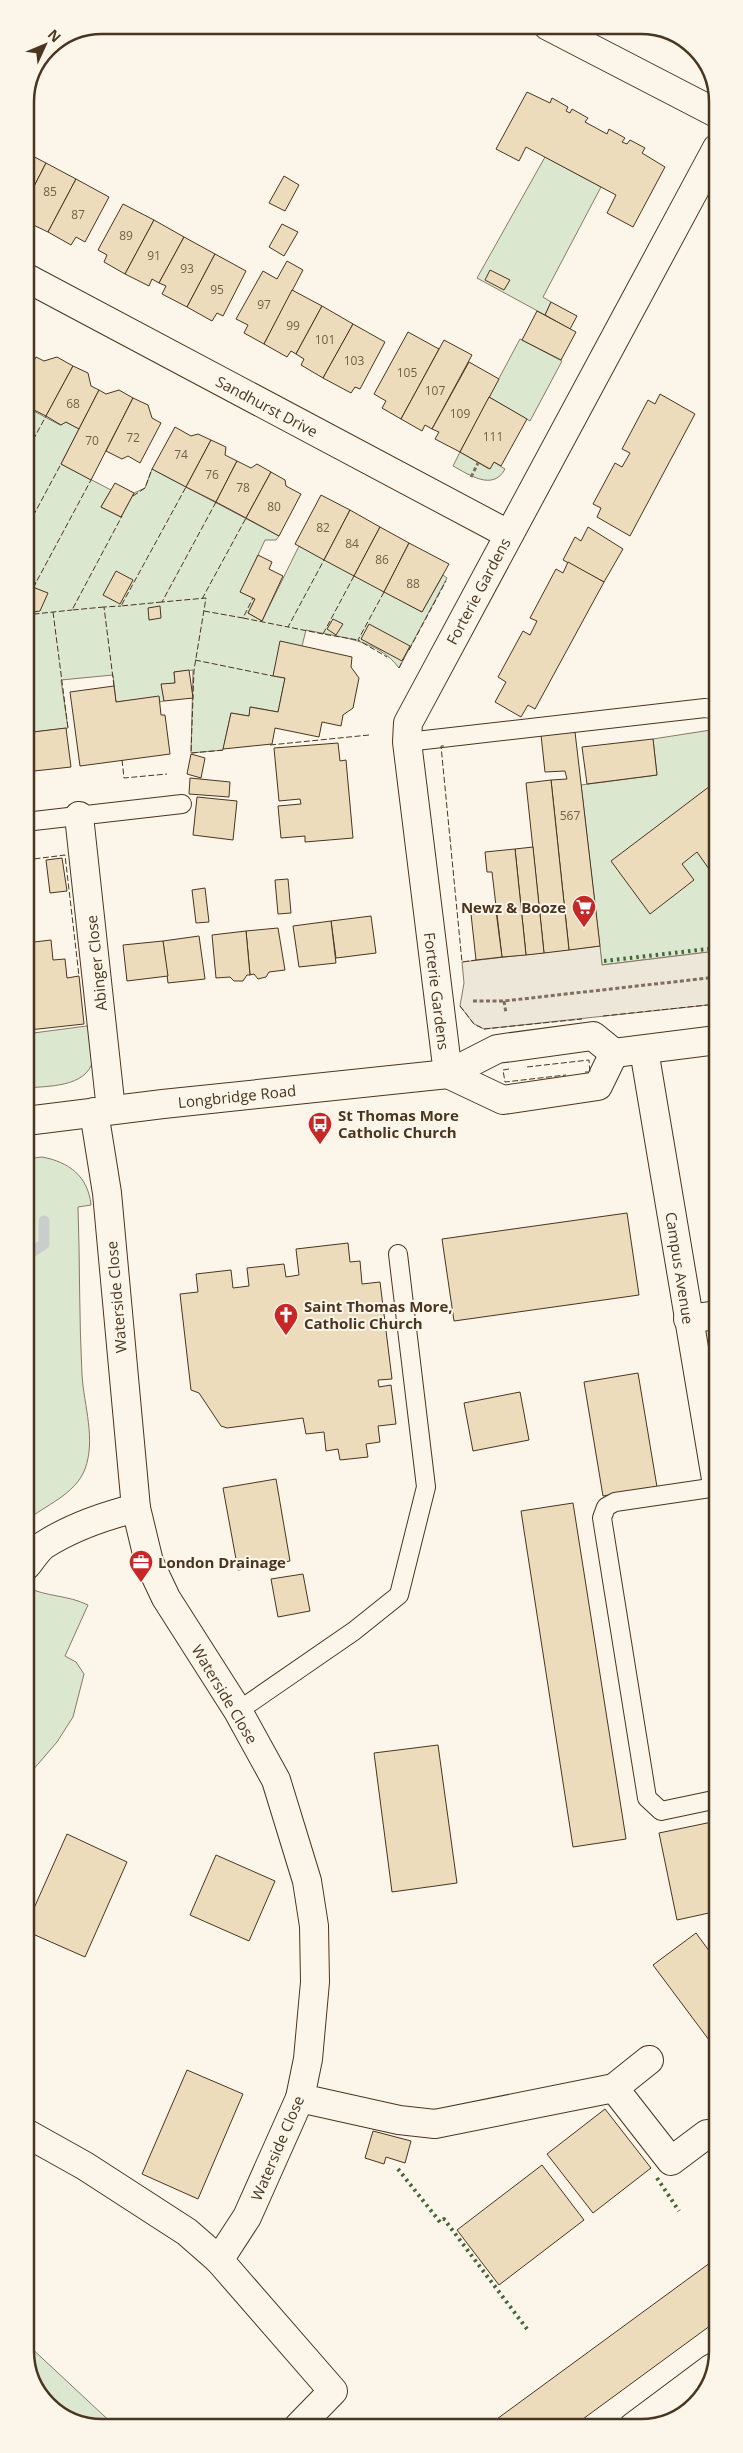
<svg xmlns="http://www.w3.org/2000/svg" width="743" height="2453" viewBox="0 0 743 2453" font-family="'Open Sans',sans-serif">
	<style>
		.green { fill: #dce7d0; stroke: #887966 }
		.parking { fill: #ede7d9; stroke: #887966 }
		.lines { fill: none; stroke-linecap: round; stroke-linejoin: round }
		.stream { stroke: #c9cecd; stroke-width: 11 }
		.building { fill: #ecdcbc; stroke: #4a3520 }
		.lane-casing { stroke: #4a3520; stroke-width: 20 }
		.street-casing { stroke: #4a3520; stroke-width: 30 }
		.primary-casing { stroke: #4a3520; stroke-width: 30 }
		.path { stroke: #7f6f5c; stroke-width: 3; stroke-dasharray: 4 2.5; stroke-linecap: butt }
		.lane { stroke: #fbf6e9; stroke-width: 18 }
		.street { stroke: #fbf6e9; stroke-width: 28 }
		.primary { stroke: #fbf6e9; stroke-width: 28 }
		.hedge { stroke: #436837; stroke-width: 4; stroke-dasharray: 2.5 4; stroke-linecap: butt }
		.fence { stroke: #4a3520; stroke-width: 1; stroke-dasharray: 6 2.5; stroke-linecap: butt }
		.labels { text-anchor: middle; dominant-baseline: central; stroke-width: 4; stroke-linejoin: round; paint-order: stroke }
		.number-label { font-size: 12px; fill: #725f47 }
		.street-label { font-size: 15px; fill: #4a3520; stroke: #fbf6e9 }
		.poi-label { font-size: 15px; font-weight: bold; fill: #4a3520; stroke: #fbf6e9; text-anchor: start }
		.rim { fill: none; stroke: #4a3520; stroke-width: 2.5 }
	</style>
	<rect width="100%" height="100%" fill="#fbf6e9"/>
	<g class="green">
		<path d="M 545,157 L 601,187 L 543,297 L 551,302 L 545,315 L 477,278 Z"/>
		<path d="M 520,339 L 562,361 L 530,421 L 489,397 Z"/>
		<path d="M 25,400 L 30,402 L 30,409 L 60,425 L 66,422 L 79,429 L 61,464 L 111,490 L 101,507 L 121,517 L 134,493 L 145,488 L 152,469 L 279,536 L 276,540 L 265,540 L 241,592 L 255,599 L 248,613 L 262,621 L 299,546 L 422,612 L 443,575 L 447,578 L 399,668 C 378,639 338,637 306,630 L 302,646 L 274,676 L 285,678 L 278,712 L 251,707 L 249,716 L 231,713 L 223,750 L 191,753 L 193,670 L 174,672 L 175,683 L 162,685 L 164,701 L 159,702 L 159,697 L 116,702 L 113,675 L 61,680 L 68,728 L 25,733 L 25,603 L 36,583 L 25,572 Z"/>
		<path d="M 460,452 L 489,469 L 494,462 L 505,469 C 493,492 468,474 453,466 Z"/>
		<path d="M 717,729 L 717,951 L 602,965 L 581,785 L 657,775 L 653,739 Z"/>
		<path d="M 94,1025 C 93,1037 95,1049 93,1060 C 87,1088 46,1086 26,1088 L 26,1034 Z"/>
		<path d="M 42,1157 C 69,1162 88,1176 91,1205 L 78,1207 C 80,1263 79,1319 82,1375 C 84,1406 96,1439 85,1469 C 75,1495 45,1505 26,1521 L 26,1159 Z"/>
		<path d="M 26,1587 C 47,1597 68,1595 88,1605 L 65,1656 L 76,1662 L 84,1674 L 73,1717 L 57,1742 L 26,1778 Z"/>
		<path d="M 27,2344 L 117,2428 L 96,2428 L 51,2409 L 27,2367 Z"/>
	</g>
	<path class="parking" d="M 600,946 L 602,965 L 717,951 L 717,1004 L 484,1029 L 474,1024 L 460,1006 L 464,983 L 462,962 Z"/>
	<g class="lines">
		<path class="stream" d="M 26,1256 L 44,1244 L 44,1221"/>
	</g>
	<g class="building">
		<path d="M 527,92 L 550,103 L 552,98 L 568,107 L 566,111 L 570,113 L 572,109 L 588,118 L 585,122 L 607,134 L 609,129 L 625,138 L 622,142 L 627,144 L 630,140 L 645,148 L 642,153 L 665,167 L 633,227 L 607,213 L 616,195 L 526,147 L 519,161 L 496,149 Z"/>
		<path d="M 25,152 L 46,163 L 25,204 Z"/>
		<path d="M 46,163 L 76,179 L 48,232 L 25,221 L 28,213 L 25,211 L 25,204 Z"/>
		<path d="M 284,176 L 299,185 L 285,211 L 269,203 Z"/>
		<path d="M 76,179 L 109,197 L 85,242 L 76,237 L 71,245 L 48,232 Z"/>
		<path d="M 123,204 L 154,220 L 125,274 L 104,262 L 107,255 L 98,250 Z"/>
		<path d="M 154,220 L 184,237 L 159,283 L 152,279 L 149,286 L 125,274 Z"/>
		<path d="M 282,224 L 298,232 L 284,256 L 269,247 Z"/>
		<path d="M 184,237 L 215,254 L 187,307 L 162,294 L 166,286 L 159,283 Z"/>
		<path d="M 215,254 L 246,271 L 223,316 L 217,313 L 212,321 L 187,307 Z"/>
		<path d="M 287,261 L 303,270 L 264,344 L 244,333 L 248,325 L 236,319 L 263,271 L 277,279 Z"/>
		<path d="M 490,270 L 510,280 L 504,290 L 485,280 Z"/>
		<path d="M 292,290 L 322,306 L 296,354 L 291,351 L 287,357 L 264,344 Z"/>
		<path d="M 551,302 L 577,316 L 570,329 L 545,315 Z"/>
		<path d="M 322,306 L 353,324 L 323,378 L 301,365 L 304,359 L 296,354 Z"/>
		<path d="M 537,311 L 576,332 L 561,360 L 522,340 Z"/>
		<path d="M 353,324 L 385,342 L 360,389 L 355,387 L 351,393 L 323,378 Z"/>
		<path d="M 408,332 L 439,349 L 401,419 L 382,408 L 386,401 L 374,394 Z"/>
		<path d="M 444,340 L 472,355 L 432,429 L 425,425 L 422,431 L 401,419 Z"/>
		<path d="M 36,357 L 44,361 L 57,357 L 73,366 L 46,416 L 30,408 L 30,402 L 25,400 L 25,377 Z"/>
		<path d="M 469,362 L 499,379 L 460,452 L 435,439 L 439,432 L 432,429 Z"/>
		<path d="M 73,366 L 88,373 L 91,386 L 99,390 L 79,429 L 66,422 L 61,425 L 46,416 Z"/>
		<path d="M 99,390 L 106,394 L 119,390 L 133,398 L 91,480 L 61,464 Z"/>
		<path d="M 660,394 L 695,414 L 630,536 L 597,517 L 601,508 L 593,504 L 615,463 L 622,467 L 630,453 L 622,449 L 648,400 L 655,404 Z"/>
		<path d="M 489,397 L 527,419 L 501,466 L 494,462 L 490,469 L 460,452 Z"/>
		<path d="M 133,398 L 148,405 L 152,418 L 161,423 L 140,463 L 128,456 L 122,459 L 106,451 Z"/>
		<path d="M 175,427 L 191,436 L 198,434 L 211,440 L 186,487 L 152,469 Z"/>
		<path d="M 211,440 L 226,447 L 225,455 L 237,461 L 216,502 L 186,487 Z"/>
		<path d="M 237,461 L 251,468 L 257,464 L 271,472 L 246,518 L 216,502 Z"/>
		<path d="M 271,472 L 285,480 L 286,486 L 301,494 L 279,536 L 246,518 Z"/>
		<path d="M 115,483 L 134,493 L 121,517 L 101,507 Z"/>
		<path d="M 321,495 L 350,510 L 324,560 L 295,544 Z"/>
		<path d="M 350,510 L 380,527 L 354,576 L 324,560 Z"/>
		<path d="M 380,527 L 409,543 L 384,592 L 354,576 Z"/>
		<path d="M 588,527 L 623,549 L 604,582 L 563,560 L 575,537 L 581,541 Z"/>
		<path d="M 409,543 L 449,564 L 422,612 L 384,592 Z"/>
		<path d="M 258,555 L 272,562 L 269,569 L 283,576 L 262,621 L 248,613 L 255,599 L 240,592 Z"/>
		<path d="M 568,562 L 604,582 L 535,709 L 528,705 L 521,717 L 495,702 L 506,682 L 498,677 L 523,631 L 530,635 L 537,621 L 530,618 L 556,569 L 563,573 Z"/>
		<path d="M 116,571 L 133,580 L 120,604 L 103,595 Z"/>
		<path d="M 25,581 L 33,584 L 27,597 L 25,597 Z"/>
		<path d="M 35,588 L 48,593 L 40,611 L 25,613 Z"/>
		<path d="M 160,606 L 161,618 L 149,620 L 148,608 Z"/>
		<path d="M 333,619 L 343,624 L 336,635 L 327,629 Z"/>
		<path d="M 369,624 L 410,646 L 402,661 L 361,639 Z"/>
		<path d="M 280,641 L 352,657 L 351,667 L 359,678 L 353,708 L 343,715 L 341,726 L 322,722 L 319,737 L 275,728 L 272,744 L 223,749 L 231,713 L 249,716 L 250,707 L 278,712 L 285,678 L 273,676 Z"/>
		<path d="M 189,670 L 193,698 L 164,701 L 161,684 L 175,683 L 174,672 Z"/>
		<path d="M 114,686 L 116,702 L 159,696 L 161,715 L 165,715 L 170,754 L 80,766 L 70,692 Z"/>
		<path d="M 66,728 L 71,767 L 25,772 L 25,733 Z"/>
		<path d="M 575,732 L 600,946 L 569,950 L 551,780 L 567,779 L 565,771 L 545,772 L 541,735 Z"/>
		<path d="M 653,739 L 657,775 L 587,784 L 582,747 Z"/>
		<path d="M 338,743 L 340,761 L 346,760 L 353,838 L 305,842 L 305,836 L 281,838 L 278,806 L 301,804 L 300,799 L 279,801 L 274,748 Z"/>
		<path d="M 191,754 L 205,758 L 201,778 L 187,774 Z"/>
		<path d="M 190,778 L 230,782 L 229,797 L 189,794 Z"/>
		<path d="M 551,780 L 569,950 L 544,953 L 526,783 Z"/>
		<path d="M 714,783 L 717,786 L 717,864 L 709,869 L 697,852 L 682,864 L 694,880 L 650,914 L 611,861 Z"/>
		<path d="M 197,797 L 237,801 L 233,840 L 193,835 Z"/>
		<path d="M 533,847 L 544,953 L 526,955 L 515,849 Z"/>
		<path d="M 515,849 L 526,955 L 502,957 L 492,872 L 487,872 L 485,852 Z"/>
		<path d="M 62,858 L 67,891 L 50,893 L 46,860 Z"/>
		<path d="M 288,879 L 291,913 L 278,914 L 275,880 Z"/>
		<path d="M 205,888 L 209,922 L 196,923 L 192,890 Z"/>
		<path d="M 496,911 L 502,957 L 476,960 L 471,914 Z"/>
		<path d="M 371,916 L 376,953 L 336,958 L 331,921 Z"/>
		<path d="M 331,921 L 336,963 L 299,967 L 293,926 Z"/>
		<path d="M 278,928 L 285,970 L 269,972 L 266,977 L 258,979 L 254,974 L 250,975 L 246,931 Z"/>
		<path d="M 246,931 L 250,975 L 247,975 L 243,981 L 234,981 L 230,977 L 216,978 L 212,935 Z"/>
		<path d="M 199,936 L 205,979 L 168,983 L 163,941 Z"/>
		<path d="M 51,940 L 53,960 L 65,959 L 67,978 L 79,976 L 84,1024 L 29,1030 L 26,1003 L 26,943 Z"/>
		<path d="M 163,941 L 168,976 L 127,981 L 123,945 Z"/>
		<path d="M 627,1213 L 639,1295 L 454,1321 L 442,1239 Z"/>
		<path d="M 348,1243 L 350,1262 L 360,1261 L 362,1284 L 380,1282 L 392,1379 L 378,1380 L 379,1387 L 391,1385 L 396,1424 L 378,1426 L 380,1442 L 366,1444 L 368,1457 L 340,1460 L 338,1449 L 326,1451 L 324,1432 L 306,1434 L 303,1418 L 227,1428 L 221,1426 L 199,1393 L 191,1390 L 180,1294 L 198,1292 L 196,1274 L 231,1270 L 233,1288 L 249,1286 L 247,1268 L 284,1264 L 286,1277 L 299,1275 L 296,1249 Z"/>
		<path d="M 638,1373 L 657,1487 L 603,1496 L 584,1382 Z"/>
		<path d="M 520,1392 L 529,1440 L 473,1451 L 464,1403 Z"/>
		<path d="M 276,1479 L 290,1561 L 238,1570 L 223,1488 Z"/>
		<path d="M 573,1503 L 626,1839 L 573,1847 L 521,1511 Z"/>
		<path d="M 303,1574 L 310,1611 L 278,1617 L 271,1579 Z"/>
		<path d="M 438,1745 L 457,1883 L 392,1892 L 374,1753 Z"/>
		<path d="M 712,1822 L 718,1848 L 718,1911 L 677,1920 L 659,1833 Z"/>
		<path d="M 67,1834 L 127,1862 L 85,1957 L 26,1931 L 26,1926 Z"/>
		<path d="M 216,1855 L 275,1881 L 249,1941 L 190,1915 Z"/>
		<path d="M 696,1933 L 718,1963 L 718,2052 L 653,1965 Z"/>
		<path d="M 187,2070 L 243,2094 L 198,2199 L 142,2174 Z"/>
		<path d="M 605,2109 L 651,2168 L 593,2213 L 547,2154 Z"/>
		<path d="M 373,2131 L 411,2141 L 405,2163 L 386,2157 L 384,2164 L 365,2158 Z"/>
		<path d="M 542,2165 L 584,2220 L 499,2285 L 457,2230 Z"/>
		<path d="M 718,2257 L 718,2320 L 572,2427 L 486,2427 Z"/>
	</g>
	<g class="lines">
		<defs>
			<g id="lane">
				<path d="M 407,742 L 705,708 L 717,710"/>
				<path d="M 25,822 L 182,804"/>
				<path d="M 717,1487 L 615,1502 L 606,1507 L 602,1518 L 647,1798 L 661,1811 L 718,1799"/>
				<path d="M 238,1711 L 354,1631 L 399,1595 L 426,1487 L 398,1254"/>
			</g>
			<g id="street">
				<path d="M 548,26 L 716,113"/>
				<path d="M 25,277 L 508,534"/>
				<path d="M 79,816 L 111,1110"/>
				<path d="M 644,1050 L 717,1485"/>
				<path d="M 448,1074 L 407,742 L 408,723 L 717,148"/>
				<path d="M 94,1112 L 107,1193 L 136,1508 L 149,1562 L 166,1598 L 238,1711 L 276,1780 L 307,1881 L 314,1926 L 315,1982 L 308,2059 L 300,2098 L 247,2217 L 219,2260"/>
				<path d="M 688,1319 L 717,1315"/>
				<path d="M 26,1566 C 32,1559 37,1550 44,1545 C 72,1527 104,1516 136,1508"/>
				<path d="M 614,2088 L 671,2161 L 707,2134"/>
				<path d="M 300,2098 L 399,2120 L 435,2124 L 614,2088 L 649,2060"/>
				<path d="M 26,2133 L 85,2166 L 187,2232 L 219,2260 L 333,2391 L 298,2427"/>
				<path d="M 633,2427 L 712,2368"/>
			</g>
			<g id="primary">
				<path d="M 448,1074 L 503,1100 L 598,1086 L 614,1053"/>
				<path d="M 26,1121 L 163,1104 L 448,1074 L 497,1049 L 593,1036 L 614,1053 L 717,1040"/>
			</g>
		</defs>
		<use href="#lane" class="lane-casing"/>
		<use href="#street" class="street-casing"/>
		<use href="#primary" class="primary-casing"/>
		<g class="path">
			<path d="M 471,477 L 478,463"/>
			<path d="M 473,1001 L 504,1001 L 717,977"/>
			<path d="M 504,1001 L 506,1013"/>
		</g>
		<use href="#lane" class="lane"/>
		<use href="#street" class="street"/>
		<use href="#primary" class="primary"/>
		<g class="hedge">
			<path d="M 604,961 L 717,948"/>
			<path d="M 398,2169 L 440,2222 L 444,2219 L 527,2329"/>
			<path d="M 657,2178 L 679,2211"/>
		</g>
		<g class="fence">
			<path d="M 25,455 L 46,416"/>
			<path d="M 133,496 L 145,488 L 152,469"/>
			<path d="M 216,502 L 162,602 L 206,598 L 194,670 L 191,753 L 225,750"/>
			<path d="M 25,531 L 61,464"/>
			<path d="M 25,572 L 36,583"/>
			<path d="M 354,576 L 323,634 L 358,640"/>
			<path d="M 384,592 L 358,640 L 387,657"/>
			<path d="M 202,599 L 246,518"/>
			<path d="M 162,602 L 121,606 L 186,487"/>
			<path d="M 25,603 L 91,480"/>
			<path d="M 104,607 L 72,610 L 122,516"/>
			<path d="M 204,611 L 243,618 L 253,598"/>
			<path d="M 53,612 L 68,728"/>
			<path d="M 25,615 L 72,610"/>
			<path d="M 243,618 L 288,627"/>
			<path d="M 323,634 L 288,627 L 324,560"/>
			<path d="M 409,650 L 446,581"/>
			<path d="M 195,660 L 273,676"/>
			<path d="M 399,668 L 404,658"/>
			<path d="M 114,686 L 104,607 L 121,606"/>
			<path d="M 270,745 L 369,735"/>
			<path d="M 444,746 L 441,746 L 462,962 L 476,960"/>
			<path d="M 122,760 L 124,778 L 167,774"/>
			<path d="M 26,860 L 65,855 L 79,976"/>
			<path d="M 460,1006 L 474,1024 L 484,1029 L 582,1019"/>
			<path d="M 603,1016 L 717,1004"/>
			<path d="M 527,1067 L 589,1060 L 590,1072 L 585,1072"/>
			<path d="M 509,1069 L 503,1070 L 505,1082 L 566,1075"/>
		</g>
	</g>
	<defs>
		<symbol id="supermarket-pin" viewBox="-11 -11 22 30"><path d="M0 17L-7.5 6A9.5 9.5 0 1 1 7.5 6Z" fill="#c62828" stroke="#fbf6e9"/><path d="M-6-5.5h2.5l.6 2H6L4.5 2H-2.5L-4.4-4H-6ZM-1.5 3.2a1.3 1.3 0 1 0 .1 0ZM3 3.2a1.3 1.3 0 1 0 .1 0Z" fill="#fff"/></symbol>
		<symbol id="bus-pin" viewBox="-11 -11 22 30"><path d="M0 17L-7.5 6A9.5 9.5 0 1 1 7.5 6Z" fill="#c62828" stroke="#fbf6e9"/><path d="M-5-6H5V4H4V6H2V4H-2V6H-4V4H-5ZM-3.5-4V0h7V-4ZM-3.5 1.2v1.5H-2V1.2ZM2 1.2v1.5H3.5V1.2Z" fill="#fff"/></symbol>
		<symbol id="church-pin" viewBox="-11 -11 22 30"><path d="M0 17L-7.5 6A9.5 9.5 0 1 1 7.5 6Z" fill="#c62828" stroke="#fbf6e9"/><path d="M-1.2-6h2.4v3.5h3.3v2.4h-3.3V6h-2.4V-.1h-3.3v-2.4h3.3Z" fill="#fff"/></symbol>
		<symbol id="office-pin" viewBox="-11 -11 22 30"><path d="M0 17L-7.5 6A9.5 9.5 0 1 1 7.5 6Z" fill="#c62828" stroke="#fbf6e9"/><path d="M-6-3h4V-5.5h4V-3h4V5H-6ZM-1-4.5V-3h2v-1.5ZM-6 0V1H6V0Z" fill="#fff"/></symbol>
	</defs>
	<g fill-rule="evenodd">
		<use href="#supermarket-pin" x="570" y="893" width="28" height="38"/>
		<use href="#bus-pin" x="306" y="1110" width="28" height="38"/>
		<use href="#church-pin" x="272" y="1301" width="28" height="38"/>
		<use href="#office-pin" x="127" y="1548" width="28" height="38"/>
	</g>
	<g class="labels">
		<g class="number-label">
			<text x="50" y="191">85</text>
			<text x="78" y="214">87</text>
			<text x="126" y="235">89</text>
			<text x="154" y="255">91</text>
			<text x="187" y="268">93</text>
			<text x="217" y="289">95</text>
			<text x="264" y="304">97</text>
			<text x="293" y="325">99</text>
			<text x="325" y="339">101</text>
			<text x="354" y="360">103</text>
			<text x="407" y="372">105</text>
			<text x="435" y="390">107</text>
			<text x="73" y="403">68</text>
			<text x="460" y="413">109</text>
			<text x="493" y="436">111</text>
			<text x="133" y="437">72</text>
			<text x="92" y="440">70</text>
			<text x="181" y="454">74</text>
			<text x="212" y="474">76</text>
			<text x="243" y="487">78</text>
			<text x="274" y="506">80</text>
			<text x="323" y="527">82</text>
			<text x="352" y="543">84</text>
			<text x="382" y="559">86</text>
			<text x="413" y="583">88</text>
			<text x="570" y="815">567</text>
		</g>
		<g class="street-label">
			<text transform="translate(267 406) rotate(28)">Sandhurst Drive</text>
			<text transform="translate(478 591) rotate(-62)">Forterie Gardens</text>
			<text transform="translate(96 963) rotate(-96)">Abinger Close</text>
			<text transform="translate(437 991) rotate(83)">Forterie Gardens</text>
			<text transform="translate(237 1096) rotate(-6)">Longbridge Road</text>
			<text transform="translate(680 1268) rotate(81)">Campus Avenue</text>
			<text transform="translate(116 1297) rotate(-95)">Waterside Close</text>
			<text transform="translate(225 1694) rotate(59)">Waterside Close</text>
			<text transform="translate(277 2148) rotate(-67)">Waterside Close</text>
		</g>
		<g class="poi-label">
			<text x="566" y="907" text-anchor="end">Newz &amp; Booze</text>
			<text x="338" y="1115">St Thomas More<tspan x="338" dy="17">Catholic Church</tspan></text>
			<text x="304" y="1306">Saint Thomas More,<tspan x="304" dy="17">Catholic Church</tspan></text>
			<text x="158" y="1562">London Drainage</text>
		</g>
	</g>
	<path d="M0 0H743V2453H0ZM102 34H641A68 68 0 0 1 709 102V2351A68 68 0 0 1 641 2419H102A68 68 0 0 1 34 2351V102A68 68 0 0 1 102 34Z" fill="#fbf6e9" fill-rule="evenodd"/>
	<path class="rim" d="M102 34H641A68 68 0 0 1 709 102V2351A68 68 0 0 1 641 2419H102A68 68 0 0 1 34 2351V102A68 68 0 0 1 102 34Z"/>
	<g transform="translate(45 45) rotate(46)" stroke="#fbf6e9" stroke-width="4" paint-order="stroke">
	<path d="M0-4L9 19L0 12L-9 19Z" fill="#4a3520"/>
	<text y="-8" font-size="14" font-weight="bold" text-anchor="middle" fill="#4a3520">N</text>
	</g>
</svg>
